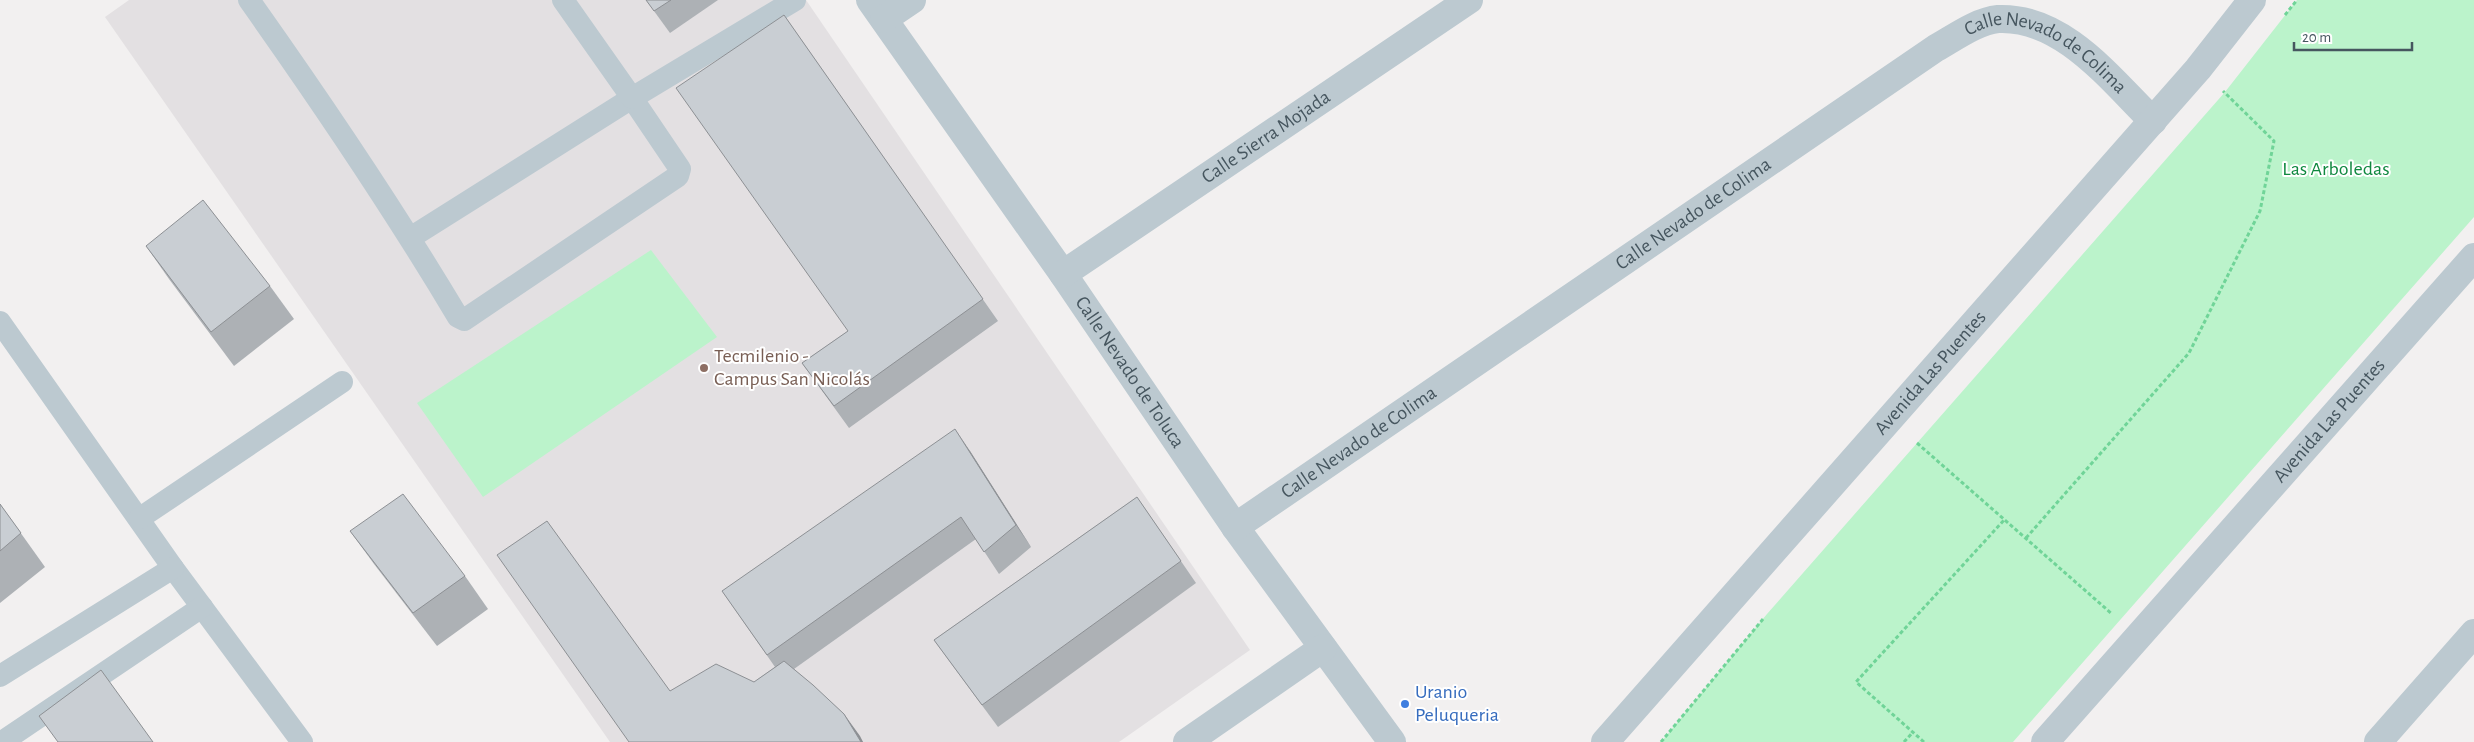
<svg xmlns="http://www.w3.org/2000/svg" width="2474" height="742" viewBox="0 0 2474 742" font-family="'Alegreya Sans',sans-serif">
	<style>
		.education { fill: #e3e0e2 }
		.green { fill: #bbf3cb }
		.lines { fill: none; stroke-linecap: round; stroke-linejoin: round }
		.path { stroke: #70d498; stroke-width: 3; stroke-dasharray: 4 2.5; stroke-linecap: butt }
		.service { stroke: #bcc9d0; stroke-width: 22 }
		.minor { stroke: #bcc9d0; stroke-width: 28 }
		.tertiary { stroke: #bcc9d0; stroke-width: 28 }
		.wall { fill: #adb1b5 }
		.shaded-wall { fill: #8d9094 }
		.building { fill: #c9ced3; stroke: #8d9094 }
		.education-dot { fill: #8d6e63; stroke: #fff; stroke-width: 2 }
		.shop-dot { fill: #3f7fe0; stroke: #fff; stroke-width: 2 }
		.labels { text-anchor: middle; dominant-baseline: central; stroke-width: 4; stroke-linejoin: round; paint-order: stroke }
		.street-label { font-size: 20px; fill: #46565f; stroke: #fff }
		.park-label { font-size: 20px; fill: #0f883f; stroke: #fff }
		.education-label { font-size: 20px; fill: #785e54; stroke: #fff; text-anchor: start }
		.shop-label { font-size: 20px; fill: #366cbe; stroke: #fff; text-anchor: start }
	</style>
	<rect width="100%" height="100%" fill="#f2f0f0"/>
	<path class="education" d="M 129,0 L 806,0 L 1250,650 L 1119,742 L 610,742 L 105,17 Z"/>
	<g class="green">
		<path d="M 2297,0 L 2474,0 L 2474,217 L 2013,742 L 1661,742 L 1767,614 L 2225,92 Z"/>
		<path d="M 651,250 L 717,337 L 483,497 L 417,403 Z"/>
	</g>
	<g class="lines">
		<g class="path">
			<path d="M 2285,15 L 2297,0"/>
			<path d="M 1917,443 L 2112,614"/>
			<path d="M 2026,538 L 2189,353 L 2260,211 L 2274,141 L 2223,91"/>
			<path d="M 1661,742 L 1763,619"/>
			<path d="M 1904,742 L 1913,732"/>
			<path d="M 1924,742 L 1856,682 L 2005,519"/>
		</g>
		<g class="service">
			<path d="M 249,0 C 322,103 393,208 458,317 L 464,320 L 678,176 L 680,169 L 632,98 L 410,238"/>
			<path d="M 563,0 L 632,98 L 795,0"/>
			<path d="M 0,322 L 173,568 L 302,742"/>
			<path d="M 140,518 L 342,382"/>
			<path d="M 0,676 L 173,568"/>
			<path d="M 2,742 L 202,607"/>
		</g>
		<g class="minor">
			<path id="s1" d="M 870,0 L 1063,274 L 1235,527 L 1392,742"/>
			<path d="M 884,19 L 912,0"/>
			<path id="s2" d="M 1063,274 L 1469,0"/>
			<path id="s3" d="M 1235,527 L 1936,48 C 1954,38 1977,21 1998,19 C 2063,16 2111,80 2153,121"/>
			<path d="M 1187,742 L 1323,648"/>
			<path d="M 2378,742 L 2474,633"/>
		</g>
		<g class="tertiary">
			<path id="s4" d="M 1605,742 L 2198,69 L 2252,0"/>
			<path id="s5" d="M 2045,742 L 2474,257"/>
		</g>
	</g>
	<g class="wall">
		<path d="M 646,0 L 718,0 L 670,33 Z"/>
		<path d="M 784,15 L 998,321 L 849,428 L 802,363 L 848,331 Z"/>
		<path d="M 146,246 L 270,286 L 294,319 L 234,366 L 169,279 Z"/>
		<path d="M 970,451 L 1031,547 L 999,574 L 976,539 L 794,669 L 844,714 L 863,742 L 629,742 L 670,691 L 754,682 L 775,667 L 722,591 Z"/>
		<path d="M 1137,497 L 1196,583 L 998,727 L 950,662 L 934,640 Z"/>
		<path d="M 0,504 L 45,567 L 0,603 Z"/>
		<path d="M 350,531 L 465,576 L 488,609 L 437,646 L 374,564 Z"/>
	</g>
	<g class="shaded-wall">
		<path d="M 955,429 L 970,451 L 1031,547 L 1016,525 Z"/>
		<path d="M 844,714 L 860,736 L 863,742 L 861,742 Z"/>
	</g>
	<g class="building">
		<path d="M 646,0 L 671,0 L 654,11 Z"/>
		<path d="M 784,15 L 983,299 L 834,406 L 802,363 L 848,331 L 676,88 Z"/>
		<path d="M 203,200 L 270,286 L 211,332 L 146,246 Z"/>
		<path d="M 955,429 L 1016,525 L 984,552 L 961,517 L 767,655 L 722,591 Z"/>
		<path d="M 403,494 L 465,576 L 413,613 L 350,531 Z"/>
		<path d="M 1137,497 L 1181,561 L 982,705 L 934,640 Z"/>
		<path d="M 0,504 L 21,533 L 0,551 Z"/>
		<path d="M 547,521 L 670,691 L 716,664 L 754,682 L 784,661 L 813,685 L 844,714 L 861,742 L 629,742 L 497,555 Z"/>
		<path d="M 101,670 L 153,742 L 58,742 L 39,716 Z"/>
	</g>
	<circle class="education-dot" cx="704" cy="368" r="5"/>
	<circle class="shop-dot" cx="1405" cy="704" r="5"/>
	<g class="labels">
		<g class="street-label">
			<text stroke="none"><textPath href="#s3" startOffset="975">Calle Nevado de Colima</textPath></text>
			<text stroke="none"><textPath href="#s2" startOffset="245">Calle Sierra Mojada</textPath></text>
			<text stroke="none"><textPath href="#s3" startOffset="555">Calle Nevado de Colima</textPath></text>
			<text stroke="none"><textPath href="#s1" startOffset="454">Calle Nevado de Toluca</textPath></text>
			<text stroke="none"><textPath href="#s4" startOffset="492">Avenida Las Puentes</textPath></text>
			<text stroke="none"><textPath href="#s5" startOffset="429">Avenida Las Puentes</textPath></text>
			<text stroke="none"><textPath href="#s3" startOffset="150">Calle Nevado de Colima</textPath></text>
		</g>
		<g class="park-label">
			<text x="2336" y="169">Las Arboledas</text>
		</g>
		<g class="education-label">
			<text x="714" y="356">Tecmilenio -<tspan x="714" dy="23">Campus San Nicolás</tspan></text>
		</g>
		<g class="shop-label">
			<text x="1415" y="692">Uranio<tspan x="1415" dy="23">Peluqueria</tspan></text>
		</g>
	</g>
	<path d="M2294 42v8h118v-8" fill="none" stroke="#46565f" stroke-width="2.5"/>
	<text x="2302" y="42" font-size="15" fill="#46565f" stroke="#ffffff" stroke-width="4" paint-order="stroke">20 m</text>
</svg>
